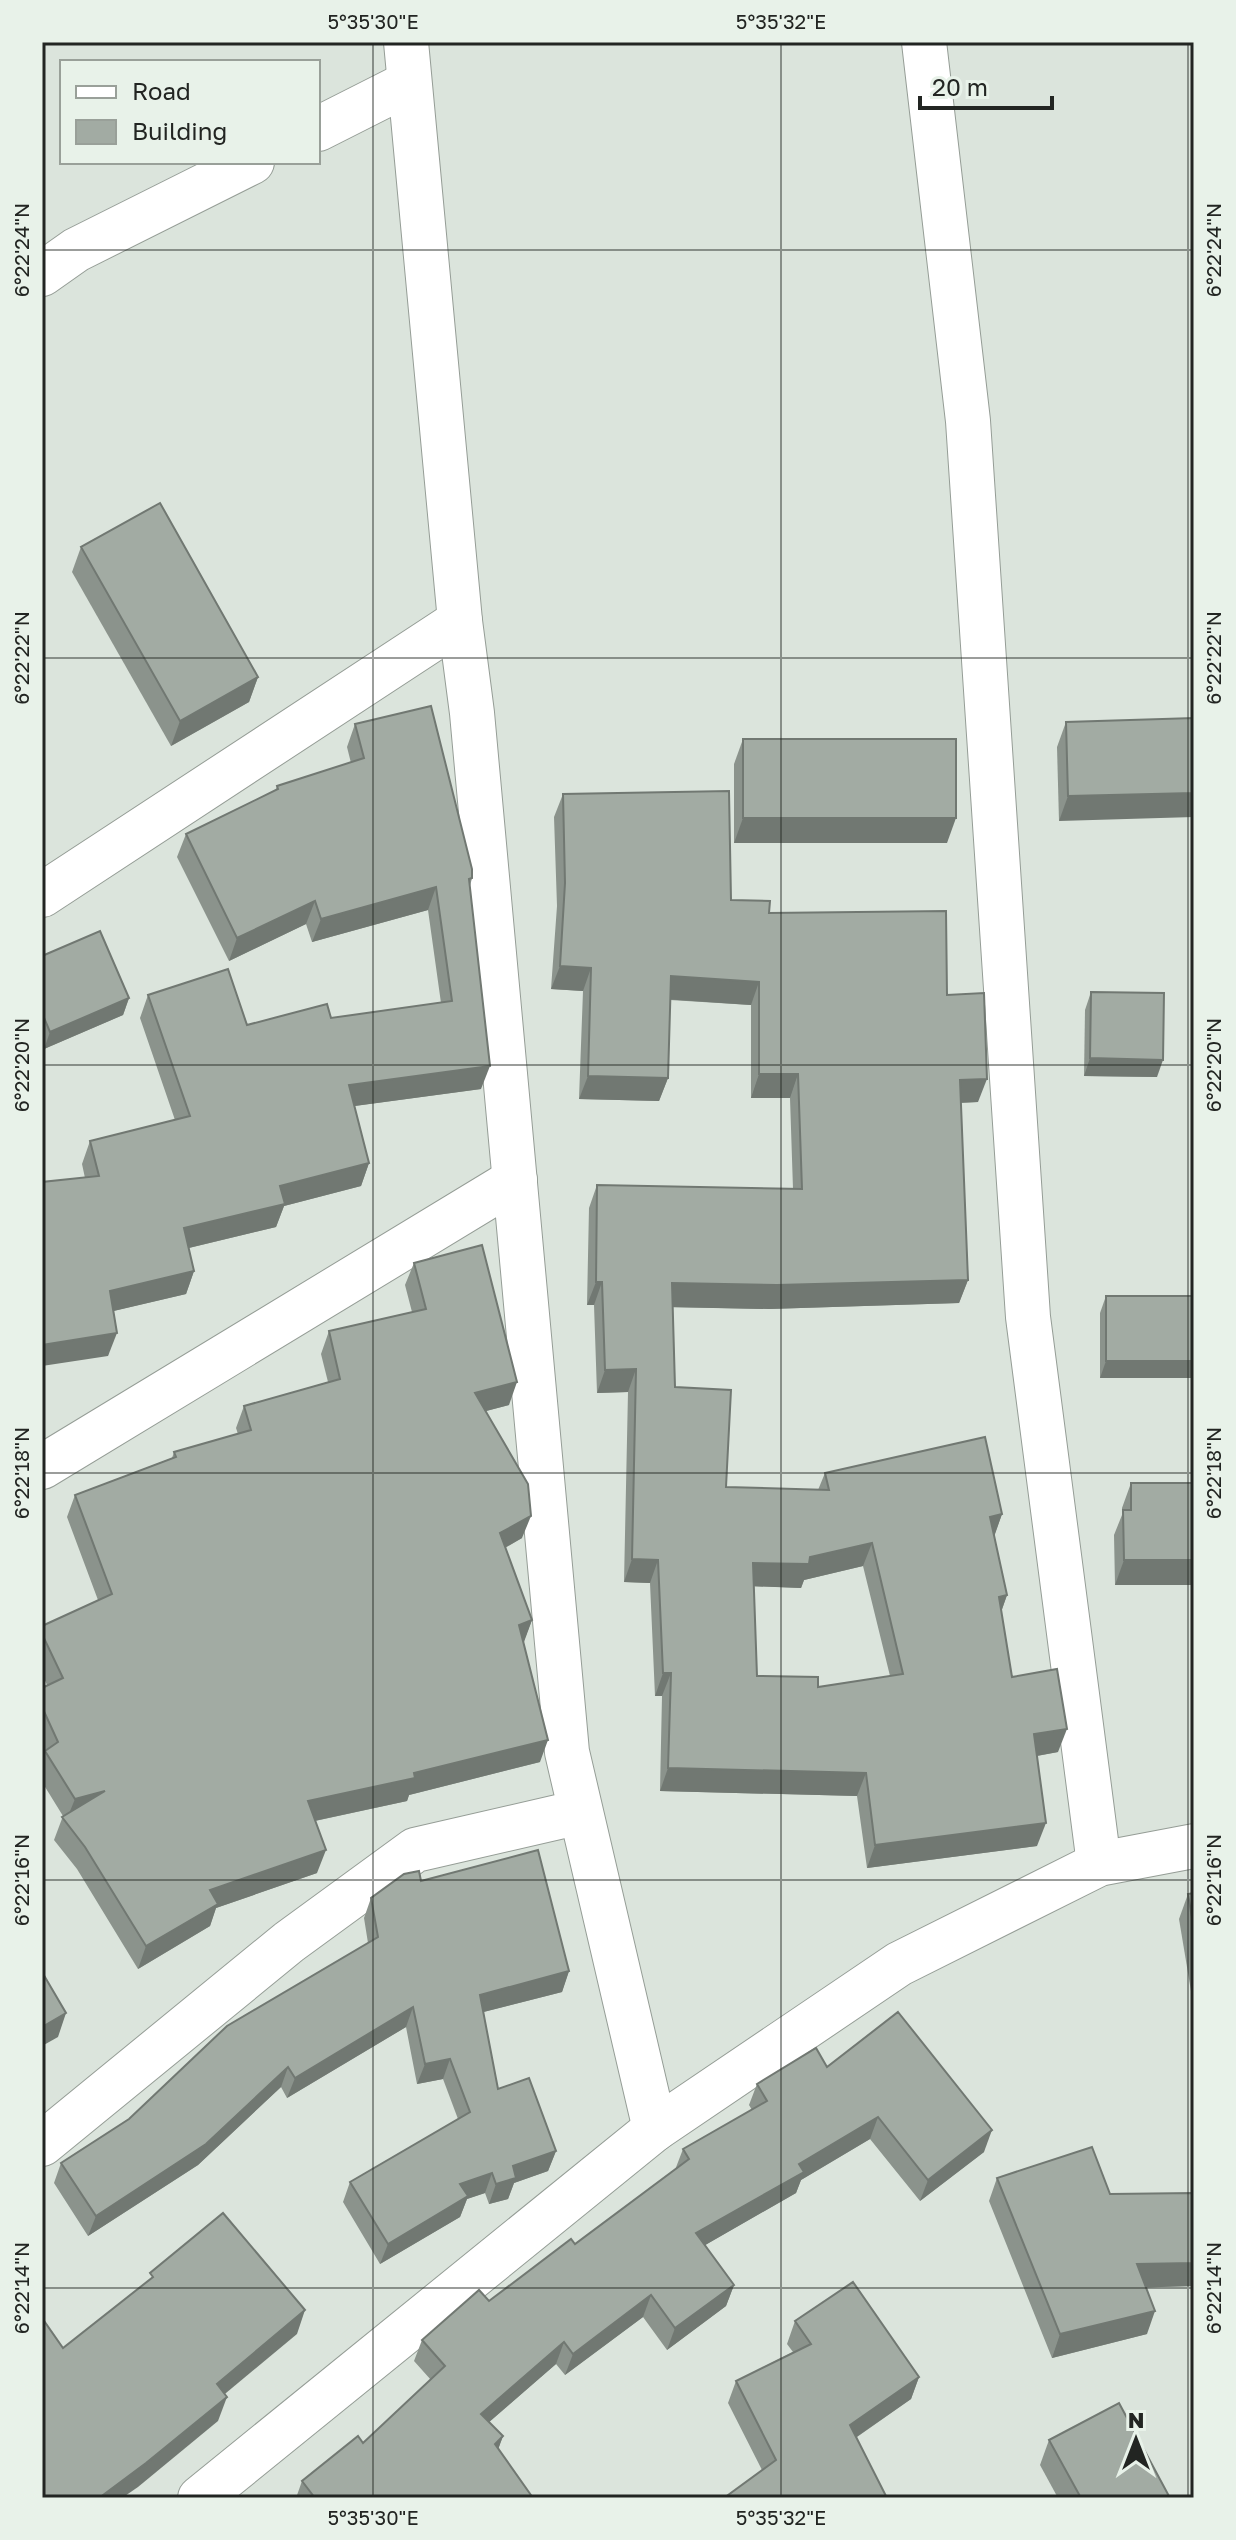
<svg xmlns="http://www.w3.org/2000/svg" width="1236" height="2540" viewBox="0 0 1236 2540" font-family="'Golos Text',sans-serif">
	<style>
		.lines { fill: none; stroke-linecap: round; stroke-linejoin: round }
		.street-casing { stroke: #959d96; stroke-width: 46 }
		.street { stroke: #fff; stroke-width: 44 }
		.wall { fill: #8b938c; fill-rule: evenodd }
		.shaded-wall { fill: #717872 }
		.building { fill: #a2aba3; stroke: #717872; stroke-width: 2; fill-rule: evenodd }
		.ticks { fill: none; stroke: #222522; stroke-width: 2; stroke-opacity: 0.45 }
		.neatline { fill: none; stroke: #222522; stroke-width: 3 }
		.ticks-label { font-size: 20px; text-anchor: middle; fill: #222522 }
	</style>
	<rect width="100%" height="100%" fill="#dbe4dc"/>
	<g class="lines">
		<defs>
			<g id="street">
				<path d="M 406,42 L 460,621 L 472,713 L 567,1752 L 655,2129"/>
				<path d="M 924,42 L 968,421 L 1028,1317 L 1099,1864"/>
				<path d="M 318,129 L 409,83"/>
				<path d="M 42,274 L 76,250 L 252,162"/>
				<path d="M 42,895 L 460,621"/>
				<path d="M 42,1467 L 515,1180"/>
				<path d="M 42,2144 L 289,1942 L 415,1850 L 580,1812"/>
				<path d="M 200,2498 L 655,2129 L 899,1964 L 1099,1864 L 1194,1846"/>
			</g>
		</defs>
		<use href="#street" class="street-casing"/>
		<use href="#street" class="street"/>
	</g>
	<g class="wall">
		<path d="M 81,547 L 258,677 L 249,702 L 171,746 L 72,572 Z"/>
		<path d="M 1194,718 L 1059,821 L 1057,747 L 1066,722 Z"/>
		<path d="M 355,724 L 472,878 L 470,886 L 481,1089 L 354,1106 L 369,1163 L 361,1186 L 284,1206 L 276,1227 L 189,1248 L 194,1271 L 186,1294 L 113,1311 L 108,1356 L 85,1178 L 82,1164 L 90,1141 L 175,1120 L 140,1018 L 148,995 L 247,1025 L 331,1018 L 441,1003 L 428,910 L 312,942 L 306,924 L 229,961 L 177,857 L 186,834 L 276,790 L 277,786 L 351,763 L 347,747 Z"/>
		<path d="M 743,739 L 947,843 L 734,843 L 734,764 Z"/>
		<path d="M 563,794 L 731,900 L 769,913 L 947,995 L 978,1102 L 961,1103 L 968,1280 L 959,1303 L 769,1309 L 673,1307 L 675,1387 L 726,1487 L 818,1490 L 825,1473 L 1002,1514 L 994,1536 L 1007,1595 L 1001,1612 L 1012,1677 L 1058,1752 L 1037,1756 L 1037,1846 L 867,1868 L 857,1796 L 660,1791 L 662,1696 L 655,1696 L 650,1583 L 624,1582 L 628,1392 L 597,1393 L 594,1305 L 587,1305 L 589,1208 L 597,1185 L 793,1189 L 790,1098 L 751,1098 L 751,1005 L 670,1000 L 668,1078 L 659,1101 L 579,1099 L 583,991 L 551,989 L 557,906 L 554,817 ZM 863,1566 L 890,1676 L 818,1687 L 757,1676 L 754,1586 L 801,1588 L 804,1580 Z"/>
		<path d="M 42,956 L 129,998 L 123,1015 L 44,1049 L 42,1045 Z"/>
		<path d="M 1091,992 L 1157,1077 L 1084,1076 L 1085,1010 Z"/>
		<path d="M 414,1263 L 509,1405 L 486,1411 L 522,1538 L 505,1548 L 532,1620 L 523,1643 L 540,1762 L 409,1795 L 407,1801 L 315,1821 L 317,1873 L 216,1908 L 210,1926 L 138,1969 L 77,1869 L 54,1840 L 63,1816 L 42,1782 L 42,1758 L 44,1751 L 42,1747 L 42,1688 L 47,1685 L 42,1674 L 42,1626 L 98,1600 L 67,1517 L 75,1495 L 172,1458 L 174,1452 L 238,1434 L 236,1428 L 244,1406 L 328,1382 L 321,1354 L 329,1331 L 412,1312 L 405,1285 Z"/>
		<path d="M 1106,1296 L 1194,1378 L 1100,1378 L 1100,1313 Z"/>
		<path d="M 1131,1483 L 1194,1483 L 1194,1585 L 1115,1585 L 1114,1535 L 1122,1515 L 1122,1508 Z"/>
		<path d="M 421,1881 L 569,1971 L 562,1992 L 483,2012 L 498,2089 L 556,2151 L 548,2171 L 514,2183 L 508,2199 L 489,2204 L 485,2193 L 467,2199 L 460,2217 L 380,2264 L 343,2202 L 350,2182 L 458,2119 L 443,2079 L 417,2084 L 406,2027 L 287,2098 L 281,2087 L 198,2165 L 88,2236 L 54,2183 L 61,2163 L 129,2119 L 368,1943 L 364,1918 L 371,1898 Z"/>
		<path d="M 1194,1893 L 1194,2009 L 1179,1919 L 1188,1894 Z"/>
		<path d="M 827,2067 L 984,2152 L 920,2201 L 870,2139 L 801,2180 L 796,2193 L 705,2245 L 734,2285 L 726,2306 L 667,2350 L 643,2317 L 565,2375 L 556,2364 L 489,2422 L 503,2436 L 498,2449 L 533,2498 L 296,2498 L 302,2481 L 363,2443 L 431,2380 L 414,2361 L 422,2340 L 489,2301 L 575,2244 L 675,2170 L 683,2149 L 752,2110 L 749,2105 L 757,2084 Z"/>
		<path d="M 997,2178 L 1110,2194 L 1194,2193 L 1194,2286 L 1146,2287 L 1147,2334 L 1052,2358 L 989,2201 Z"/>
		<path d="M 795,2321 L 919,2377 L 911,2399 L 857,2437 L 762,2470 L 728,2403 L 736,2381 L 793,2352 L 787,2344 Z"/>
		<path d="M 1049,2440 L 1170,2498 L 1058,2498 L 1040,2465 Z"/>
	</g>
	<g class="shaded-wall">
		<path d="M 258,677 L 249,702 L 171,746 L 180,721 Z"/>
		<path d="M 1194,793 L 1194,817 L 1059,821 L 1068,796 Z"/>
		<path d="M 743,818 L 956,818 L 947,843 L 734,843 Z"/>
		<path d="M 436,887 L 428,910 L 312,942 L 321,919 Z"/>
		<path d="M 315,901 L 306,924 L 229,961 L 237,938 Z"/>
		<path d="M 560,966 L 591,968 L 583,991 L 551,989 Z"/>
		<path d="M 671,976 L 759,982 L 751,1005 L 663,999 Z"/>
		<path d="M 129,998 L 123,1015 L 44,1049 L 50,1032 Z"/>
		<path d="M 1090,1058 L 1163,1060 L 1157,1077 L 1084,1076 Z"/>
		<path d="M 490,1066 L 481,1089 L 340,1108 L 349,1085 Z"/>
		<path d="M 759,1074 L 798,1074 L 790,1098 L 751,1098 Z"/>
		<path d="M 588,1076 L 668,1078 L 659,1101 L 579,1099 Z"/>
		<path d="M 987,1079 L 978,1102 L 951,1103 L 960,1080 Z"/>
		<path d="M 369,1163 L 361,1186 L 284,1206 L 276,1227 L 176,1251 L 184,1228 L 280,1186 Z"/>
		<path d="M 194,1271 L 186,1294 L 101,1314 L 110,1291 Z"/>
		<path d="M 968,1280 L 959,1303 L 769,1309 L 663,1307 L 672,1283 Z"/>
		<path d="M 596,1282 L 602,1282 L 594,1305 L 587,1305 Z"/>
		<path d="M 117,1333 L 108,1356 L 42,1366 L 42,1345 Z"/>
		<path d="M 1106,1361 L 1194,1361 L 1194,1378 L 1100,1378 Z"/>
		<path d="M 636,1369 L 628,1392 L 597,1393 L 605,1370 Z"/>
		<path d="M 517,1382 L 509,1405 L 467,1416 L 475,1393 Z"/>
		<path d="M 1002,1514 L 994,1537 L 990,1517 Z"/>
		<path d="M 531,1516 L 522,1538 L 492,1555 L 500,1533 Z"/>
		<path d="M 872,1543 L 863,1566 L 804,1580 L 801,1588 L 745,1586 L 753,1563 L 810,1557 Z"/>
		<path d="M 632,1559 L 658,1560 L 650,1583 L 624,1582 Z"/>
		<path d="M 1124,1560 L 1194,1560 L 1194,1585 L 1115,1585 Z"/>
		<path d="M 1007,1595 L 999,1618 L 999,1597 Z"/>
		<path d="M 532,1620 L 524,1642 L 511,1648 L 519,1625 Z"/>
		<path d="M 663,1673 L 671,1673 L 662,1696 L 655,1696 Z"/>
		<path d="M 1067,1729 L 1058,1752 L 1025,1758 L 1034,1734 Z"/>
		<path d="M 548,1740 L 540,1762 L 409,1795 L 407,1801 L 300,1824 L 308,1801 L 414,1773 Z"/>
		<path d="M 668,1768 L 866,1773 L 857,1796 L 660,1791 Z"/>
		<path d="M 105,1791 L 66,1821 L 75,1799 Z"/>
		<path d="M 1046,1823 L 1037,1846 L 867,1868 L 875,1845 Z"/>
		<path d="M 326,1850 L 317,1873 L 216,1908 L 210,1926 L 138,1969 L 146,1946 L 210,1890 Z"/>
		<path d="M 569,1971 L 562,1992 L 472,2015 L 480,1995 Z"/>
		<path d="M 413,2007 L 406,2027 L 287,2098 L 295,2078 Z"/>
		<path d="M 66,2013 L 58,2037 L 42,2046 L 42,2027 Z"/>
		<path d="M 450,2059 L 443,2079 L 417,2084 L 425,2064 Z"/>
		<path d="M 288,2067 L 281,2087 L 198,2165 L 88,2236 L 96,2216 Z"/>
		<path d="M 878,2117 L 870,2139 L 801,2180 L 796,2193 L 688,2255 L 696,2233 L 799,2164 Z"/>
		<path d="M 992,2130 L 984,2152 L 920,2201 L 928,2180 Z"/>
		<path d="M 556,2151 L 548,2171 L 514,2183 L 508,2199 L 489,2204 L 496,2184 L 513,2166 Z"/>
		<path d="M 492,2173 L 485,2193 L 467,2199 L 460,2217 L 380,2264 L 388,2244 L 460,2184 Z"/>
		<path d="M 1194,2263 L 1194,2286 L 1129,2288 L 1137,2264 Z"/>
		<path d="M 734,2285 L 726,2306 L 667,2350 L 675,2328 Z"/>
		<path d="M 651,2295 L 643,2317 L 565,2375 L 573,2354 Z"/>
		<path d="M 305,2310 L 297,2334 L 208,2408 L 217,2384 Z"/>
		<path d="M 1155,2311 L 1147,2334 L 1052,2358 L 1060,2334 Z"/>
		<path d="M 564,2342 L 556,2364 L 473,2436 L 481,2414 Z"/>
		<path d="M 919,2377 L 911,2399 L 842,2447 L 850,2425 Z"/>
		<path d="M 227,2397 L 218,2421 L 138,2487 L 122,2498 L 99,2498 Z"/>
		<path d="M 503,2436 L 495,2458 L 495,2444 Z"/>
	</g>
	<g class="building">
		<path d="M 160,503 L 258,677 L 180,721 L 81,547 Z"/>
		<path d="M 431,706 L 472,869 L 472,878 L 469,879 L 490,1066 L 349,1085 L 369,1163 L 280,1186 L 285,1204 L 184,1228 L 194,1271 L 110,1291 L 117,1333 L 42,1345 L 42,1182 L 99,1176 L 90,1141 L 190,1116 L 148,995 L 228,969 L 247,1025 L 327,1004 L 331,1018 L 452,1001 L 436,887 L 321,919 L 315,901 L 237,938 L 186,834 L 278,789 L 277,786 L 364,758 L 355,724 Z"/>
		<path d="M 1194,718 L 1194,793 L 1068,796 L 1066,722 Z"/>
		<rect x="743" y="739" width="213" height="79"/>
		<path d="M 729,791 L 731,900 L 770,901 L 769,913 L 946,911 L 947,995 L 984,993 L 987,1079 L 960,1080 L 968,1280 L 777,1285 L 672,1283 L 675,1387 L 731,1390 L 726,1487 L 829,1490 L 825,1473 L 985,1437 L 1002,1514 L 990,1517 L 1007,1595 L 999,1597 L 1012,1677 L 1057,1669 L 1067,1729 L 1034,1734 L 1046,1823 L 875,1845 L 866,1773 L 668,1768 L 671,1673 L 663,1673 L 658,1560 L 632,1559 L 636,1369 L 605,1370 L 602,1282 L 596,1282 L 597,1185 L 802,1189 L 798,1074 L 759,1074 L 759,982 L 671,976 L 668,1078 L 588,1076 L 591,968 L 560,966 L 565,883 L 563,794 ZM 872,1543 L 903,1674 L 818,1687 L 818,1677 L 757,1676 L 753,1563 L 809,1564 L 810,1557 Z"/>
		<path d="M 100,931 L 129,998 L 50,1032 L 42,1013 L 42,956 Z"/>
		<path d="M 1091,992 L 1164,993 L 1163,1060 L 1090,1058 Z"/>
		<path d="M 482,1245 L 517,1382 L 475,1393 L 528,1484 L 531,1516 L 500,1533 L 532,1620 L 519,1625 L 548,1740 L 414,1773 L 415,1778 L 308,1801 L 326,1850 L 210,1890 L 218,1904 L 146,1946 L 85,1847 L 62,1817 L 105,1791 L 75,1799 L 45,1751 L 58,1742 L 42,1707 L 42,1688 L 63,1678 L 42,1634 L 42,1626 L 112,1594 L 75,1495 L 176,1457 L 174,1452 L 251,1430 L 244,1406 L 340,1379 L 329,1331 L 426,1309 L 414,1263 Z"/>
		<rect x="1106" y="1296" width="88" height="65"/>
		<path d="M 1131,1483 L 1194,1483 L 1194,1560 L 1124,1560 L 1123,1510 L 1131,1510 Z"/>
		<path d="M 538,1850 L 569,1971 L 480,1995 L 498,2089 L 529,2078 L 556,2151 L 513,2166 L 516,2178 L 496,2184 L 492,2173 L 460,2184 L 468,2196 L 388,2244 L 350,2182 L 470,2112 L 450,2059 L 425,2064 L 413,2007 L 295,2078 L 288,2067 L 206,2144 L 96,2216 L 61,2163 L 129,2119 L 227,2026 L 378,1937 L 371,1898 L 404,1874 L 419,1871 L 421,1881 Z"/>
		<path d="M 1194,1893 L 1194,1930 L 1188,1894 Z"/>
		<path d="M 42,1972 L 66,2013 L 42,2027 Z"/>
		<path d="M 898,2012 L 992,2130 L 928,2180 L 878,2117 L 799,2164 L 804,2172 L 696,2233 L 734,2285 L 675,2328 L 651,2295 L 573,2354 L 564,2342 L 481,2414 L 503,2436 L 495,2444 L 533,2498 L 315,2498 L 302,2481 L 358,2436 L 363,2443 L 445,2366 L 422,2340 L 479,2290 L 489,2301 L 571,2239 L 575,2244 L 689,2159 L 683,2149 L 767,2101 L 757,2084 L 816,2048 L 827,2067 Z"/>
		<path d="M 1092,2147 L 1110,2194 L 1194,2193 L 1194,2263 L 1137,2264 L 1155,2311 L 1060,2334 L 997,2178 Z"/>
		<path d="M 223,2213 L 305,2310 L 217,2384 L 227,2397 L 146,2463 L 99,2498 L 42,2498 L 42,2318 L 63,2348 L 153,2277 L 150,2273 Z"/>
		<path d="M 853,2282 L 919,2377 L 850,2425 L 887,2498 L 724,2498 L 776,2460 L 736,2381 L 811,2344 L 795,2321 Z"/>
		<path d="M 1119,2403 L 1170,2498 L 1081,2498 L 1049,2440 Z"/>
	</g>
	<path class="ticks" d="M 373,42 L 373,2498M 781,42 L 781,2498M 1188,42 L 1188,2498M 42,250 L 1194,250M 42,658 L 1194,658M 42,1065 L 1194,1065M 42,1473 L 1194,1473M 42,1880 L 1194,1880M 42,2288 L 1194,2288"/>
	<rect width="1236" height="2540" fill="none" stroke="#e8f2e9" stroke-width="88"/>
	<rect x="60" y="60" width="260" height="104" fill="#e8f2e9" stroke="#99a099" stroke-width="2"/>
	<rect x="76" y="86" width="40" height="12" fill="#ffffff" stroke="#99a099" stroke-width="2"/>
	<text x="132" y="100" font-size="24" fill="#222522">Road</text>
	<rect x="76" y="120" width="40" height="24" fill="#a2aba3" stroke="#99a099" stroke-width="2"/>
	<text x="132" y="140" font-size="24" fill="#222522">Building</text>
	<g transform="translate(1136 2440)" stroke="#e8f2e9" stroke-width="6" paint-order="stroke">
	<path d="M0-6L14 30L0 20L-14 30Z" fill="#222522"/>
	<text y="-12" font-size="22" font-weight="bold" text-anchor="middle" fill="#222522">N</text>
	</g>
	<path d="M920 96v12h132v-12" fill="none" stroke="#222522" stroke-width="4"/>
	<text x="932" y="96" font-size="24" fill="#222522" stroke="#e8f2e9" stroke-width="6" paint-order="stroke">20 m</text>
	<rect x="44" y="44" width="1148" height="2452" class="neatline"/>
	<g class="ticks-label">
		<text x="373" y="29">5°35'30"E</text>
		<text x="781" y="29">5°35'32"E</text>
		<text transform="translate(22 250) rotate(-90)" y="7">6°22'24"N</text>
		<text transform="translate(1214 250) rotate(-90)" y="7">6°22'24"N</text>
		<text transform="translate(22 658) rotate(-90)" y="7">6°22'22"N</text>
		<text transform="translate(1214 658) rotate(-90)" y="7">6°22'22"N</text>
		<text transform="translate(22 1065) rotate(-90)" y="7">6°22'20"N</text>
		<text transform="translate(1214 1065) rotate(-90)" y="7">6°22'20"N</text>
		<text transform="translate(22 1473) rotate(-90)" y="7">6°22'18"N</text>
		<text transform="translate(1214 1473) rotate(-90)" y="7">6°22'18"N</text>
		<text transform="translate(22 1880) rotate(-90)" y="7">6°22'16"N</text>
		<text transform="translate(1214 1880) rotate(-90)" y="7">6°22'16"N</text>
		<text transform="translate(22 2288) rotate(-90)" y="7">6°22'14"N</text>
		<text transform="translate(1214 2288) rotate(-90)" y="7">6°22'14"N</text>
		<text x="373" y="2525">5°35'30"E</text>
		<text x="781" y="2525">5°35'32"E</text>
	</g>
</svg>
